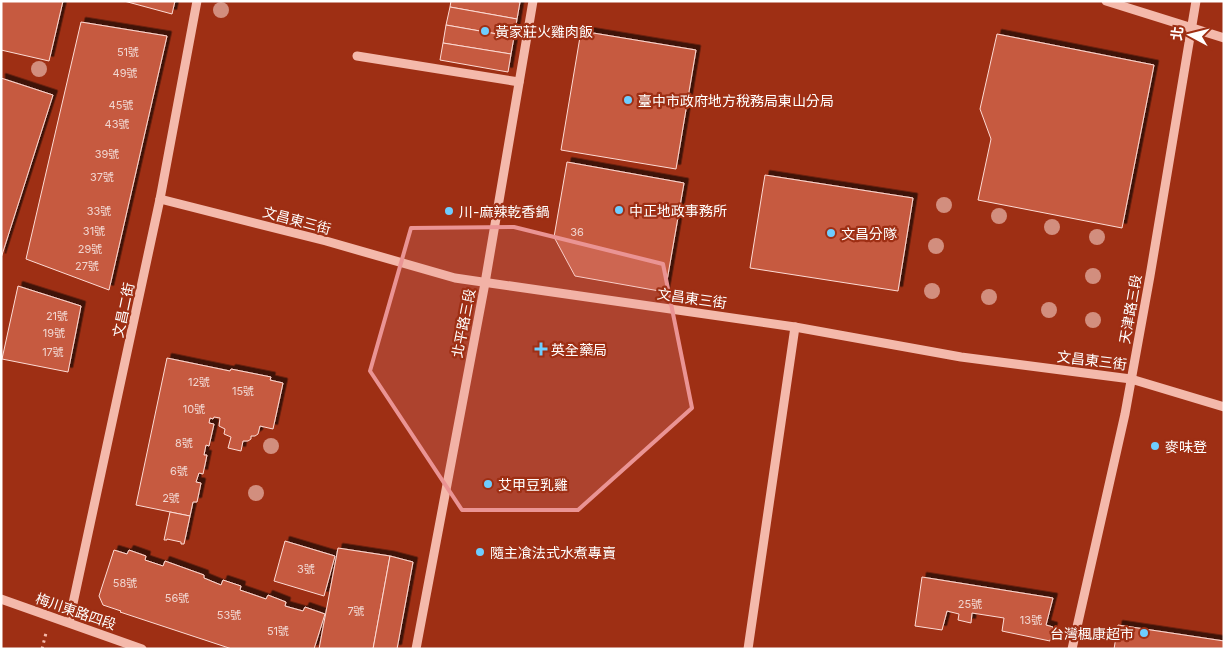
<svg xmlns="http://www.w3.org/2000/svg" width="1225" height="650" viewBox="0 0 1225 650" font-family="Inter,'Noto Sans TC',sans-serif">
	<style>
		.building { fill: #c65a41; stroke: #fddbd4; filter: url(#shadow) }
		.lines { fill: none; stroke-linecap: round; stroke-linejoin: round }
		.path { stroke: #f4b9ab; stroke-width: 3; stroke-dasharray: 2.5 4; stroke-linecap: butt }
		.minor { stroke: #f4b9ab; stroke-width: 9 }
		.tree { fill: #d28e7e }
		.marked { fill: #ea9494; fill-opacity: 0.2; stroke: #ea9494; stroke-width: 4; stroke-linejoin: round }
		.poi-dot { fill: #6ecdff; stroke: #9e2f14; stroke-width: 2 }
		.labels { text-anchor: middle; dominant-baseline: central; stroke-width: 4.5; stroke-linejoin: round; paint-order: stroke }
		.number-label { font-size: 11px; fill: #f1d6d0 }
		.poi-label { font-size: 14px; fill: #fff; stroke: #9e2f14; text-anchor: start }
		.street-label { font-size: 14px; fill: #fff; stroke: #9e2f14 }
	</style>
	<defs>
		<filter id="shadow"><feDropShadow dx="4.5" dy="-4.5" stdDeviation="0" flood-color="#0009"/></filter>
	</defs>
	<rect width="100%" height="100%" fill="#9e2f14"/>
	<g class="building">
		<path d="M 1,1 L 63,1 L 49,61 L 1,50 Z"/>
		<path d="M 124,1 L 175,1 L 172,14 Z"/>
		<path d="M 451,1 L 515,1 L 520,2 L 517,19 L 450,7 Z"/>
		<path d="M 450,7 L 517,19 L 514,37 L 446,25 Z"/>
		<path d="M 81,22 L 167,36 L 109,290 L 26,259 Z"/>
		<path d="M 446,25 L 514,37 L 511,54 L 443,43 Z"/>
		<path d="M 581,31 L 696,50 L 676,169 L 561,150 Z"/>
		<path d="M 997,34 L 1154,65 L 1122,228 L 978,200 L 991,139 L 980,109 Z"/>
		<path d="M 443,43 L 511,54 L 508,72 L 440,60 Z"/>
		<path d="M 1,78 L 53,95 L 1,258 Z"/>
		<path d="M 567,162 L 684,183 L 665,292 L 575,276 L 554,237 Z"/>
		<path d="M 765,175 L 913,198 L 898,291 L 750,268 Z"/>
		<path d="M 18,286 L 81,306 L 68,372 L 2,359 Z"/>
		<path d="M 167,358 L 230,371 L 231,369 L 271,377 L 270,380 L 283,383 L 273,429 L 260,426 L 258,434 L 255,436 L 251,436 L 251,439 L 248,441 L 243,441 L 241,451 L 228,448 L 231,437 L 224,434 L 225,429 L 219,426 L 220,418 L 214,417 L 213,419 L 210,418 L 209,423 L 214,424 L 209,446 L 206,445 L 204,455 L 207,455 L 203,474 L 199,473 L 196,482 L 201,483 L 197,502 L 193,502 L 190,516 L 136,505 Z"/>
		<path d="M 170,512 L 190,516 L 184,544 L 181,544 L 181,542 L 167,539 L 167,540 L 164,540 Z"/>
		<path d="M 285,541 L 335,556 L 324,596 L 274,581 Z"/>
		<path d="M 338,548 L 390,556 L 373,649 L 319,649 Z"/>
		<path d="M 114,550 L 127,554 L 129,550 L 146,556 L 145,560 L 163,566 L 165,561 L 204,575 L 204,578 L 221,585 L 223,580 L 241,586 L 240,590 L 266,599 L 268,595 L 286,602 L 285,606 L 303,611 L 305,607 L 325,614 L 314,649 L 232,649 L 120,612 L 121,611 L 103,605 L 99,596 Z"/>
		<path d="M 390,556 L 413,562 L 397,649 L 373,649 Z"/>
		<path d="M 922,577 L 1053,598 L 1046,625 L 1053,627 L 1050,641 L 1002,631 L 1004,618 L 972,613 L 971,623 L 958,620 L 959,614 L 947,611 L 942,630 L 915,626 Z"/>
		<path d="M 1118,625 L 1224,641 L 1224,649 L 1114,649 Z"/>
	</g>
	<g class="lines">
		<path class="path" d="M 42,649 L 46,633"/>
		<g class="minor">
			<path d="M 1106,1 L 1224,38"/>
			<path d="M 357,56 L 519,82"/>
			<path d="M 160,199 L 326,241 L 455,278 L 795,327 L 961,357 L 1131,379 L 1224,407"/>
			<path d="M 1,599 L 142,649"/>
			<path d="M 69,622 L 160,199 L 197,1"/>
			<path d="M 416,649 L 485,283 L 533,1"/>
			<path d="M 748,649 L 795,327"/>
			<path d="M 1072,649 L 1125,414 L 1150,276 L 1196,1"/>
		</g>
	</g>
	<g class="tree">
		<circle cx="221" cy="10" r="8"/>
		<circle cx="39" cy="69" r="8"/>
		<circle cx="944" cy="205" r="8"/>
		<circle cx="999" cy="216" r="8"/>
		<circle cx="1052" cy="227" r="8"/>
		<circle cx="1097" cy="237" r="8"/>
		<circle cx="936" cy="246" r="8"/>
		<circle cx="1093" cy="276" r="8"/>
		<circle cx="932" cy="291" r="8"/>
		<circle cx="989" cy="297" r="8"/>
		<circle cx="1049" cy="310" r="8"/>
		<circle cx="1093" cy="320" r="8"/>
		<circle cx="271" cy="446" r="8"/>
		<circle cx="256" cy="493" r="8"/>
	</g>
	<path class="marked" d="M 514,227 L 663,264 L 692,408 L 578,510 L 462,510 L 370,371 L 411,228 Z"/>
	<g class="poi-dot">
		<circle cx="485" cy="31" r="5"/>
		<circle cx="628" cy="100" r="5"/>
		<circle cx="619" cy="210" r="5"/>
		<circle cx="449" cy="211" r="5"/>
		<circle cx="831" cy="233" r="5"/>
		<path d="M538.5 341.5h5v5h5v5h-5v5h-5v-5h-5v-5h5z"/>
		<circle cx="1155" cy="446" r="5"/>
		<circle cx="488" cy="484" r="5"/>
		<circle cx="480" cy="552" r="5"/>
		<circle cx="1144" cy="633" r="5"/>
	</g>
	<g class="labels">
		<g class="number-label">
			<text x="128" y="52">51號</text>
			<text x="125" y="73">49號</text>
			<text x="121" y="105">45號</text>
			<text x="117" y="124">43號</text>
			<text x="107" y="154">39號</text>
			<text x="102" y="177">37號</text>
			<text x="99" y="211">33號</text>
			<text x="94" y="231">31號</text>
			<text x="577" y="232">36</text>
			<text x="90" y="249">29號</text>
			<text x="87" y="266">27號</text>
			<text x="57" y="316">21號</text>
			<text x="54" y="333">19號</text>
			<text x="53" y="352">17號</text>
			<text x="199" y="382">12號</text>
			<text x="243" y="391">15號</text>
			<text x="194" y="409">10號</text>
			<text x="184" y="443">8號</text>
			<text x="179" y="471">6號</text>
			<text x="171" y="498">2號</text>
			<text x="306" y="569">3號</text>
			<text x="125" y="583">58號</text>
			<text x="177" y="598">56號</text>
			<text x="970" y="604">25號</text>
			<text x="356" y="611">7號</text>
			<text x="229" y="615">53號</text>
			<text x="1031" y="620">13號</text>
			<text x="278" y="631">51號</text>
		</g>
		<g class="poi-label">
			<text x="495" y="31">黃家莊火雞肉飯</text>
			<text x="638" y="100">臺中市政府地方稅務局東山分局</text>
			<text x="629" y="210">中正地政事務所</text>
			<text x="459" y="211">川-麻辣乾香鍋</text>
			<text x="841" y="233">文昌分隊</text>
			<text x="551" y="349">英全藥局</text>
			<text x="1165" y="446">麥味登</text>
			<text x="498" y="484">艾甲豆乳雞</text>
			<text x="490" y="552">隨主飡法式水煮專賣</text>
			<text x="1134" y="633" text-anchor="end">台灣楓康超市</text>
		</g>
		<g class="street-label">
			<text transform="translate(297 220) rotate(15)">文昌東三街</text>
			<text transform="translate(692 298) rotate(8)">文昌東三街</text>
			<text transform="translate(1130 309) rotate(-80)">天津路三段</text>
			<text transform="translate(123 310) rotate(-78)">文昌二街</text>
			<text transform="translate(463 323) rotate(-79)">北平路三段</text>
			<text transform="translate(1092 360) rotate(7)">文昌東三街</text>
			<text transform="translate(76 611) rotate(19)">梅川東路四段</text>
		</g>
	</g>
	<rect width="1225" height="650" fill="none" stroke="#ffffff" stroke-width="5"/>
	<g transform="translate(1190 35) rotate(277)" stroke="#9e2f14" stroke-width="4" paint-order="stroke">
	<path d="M0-4L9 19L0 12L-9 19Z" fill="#ffffff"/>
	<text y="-8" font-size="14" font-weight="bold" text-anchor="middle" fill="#ffffff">北</text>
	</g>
</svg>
